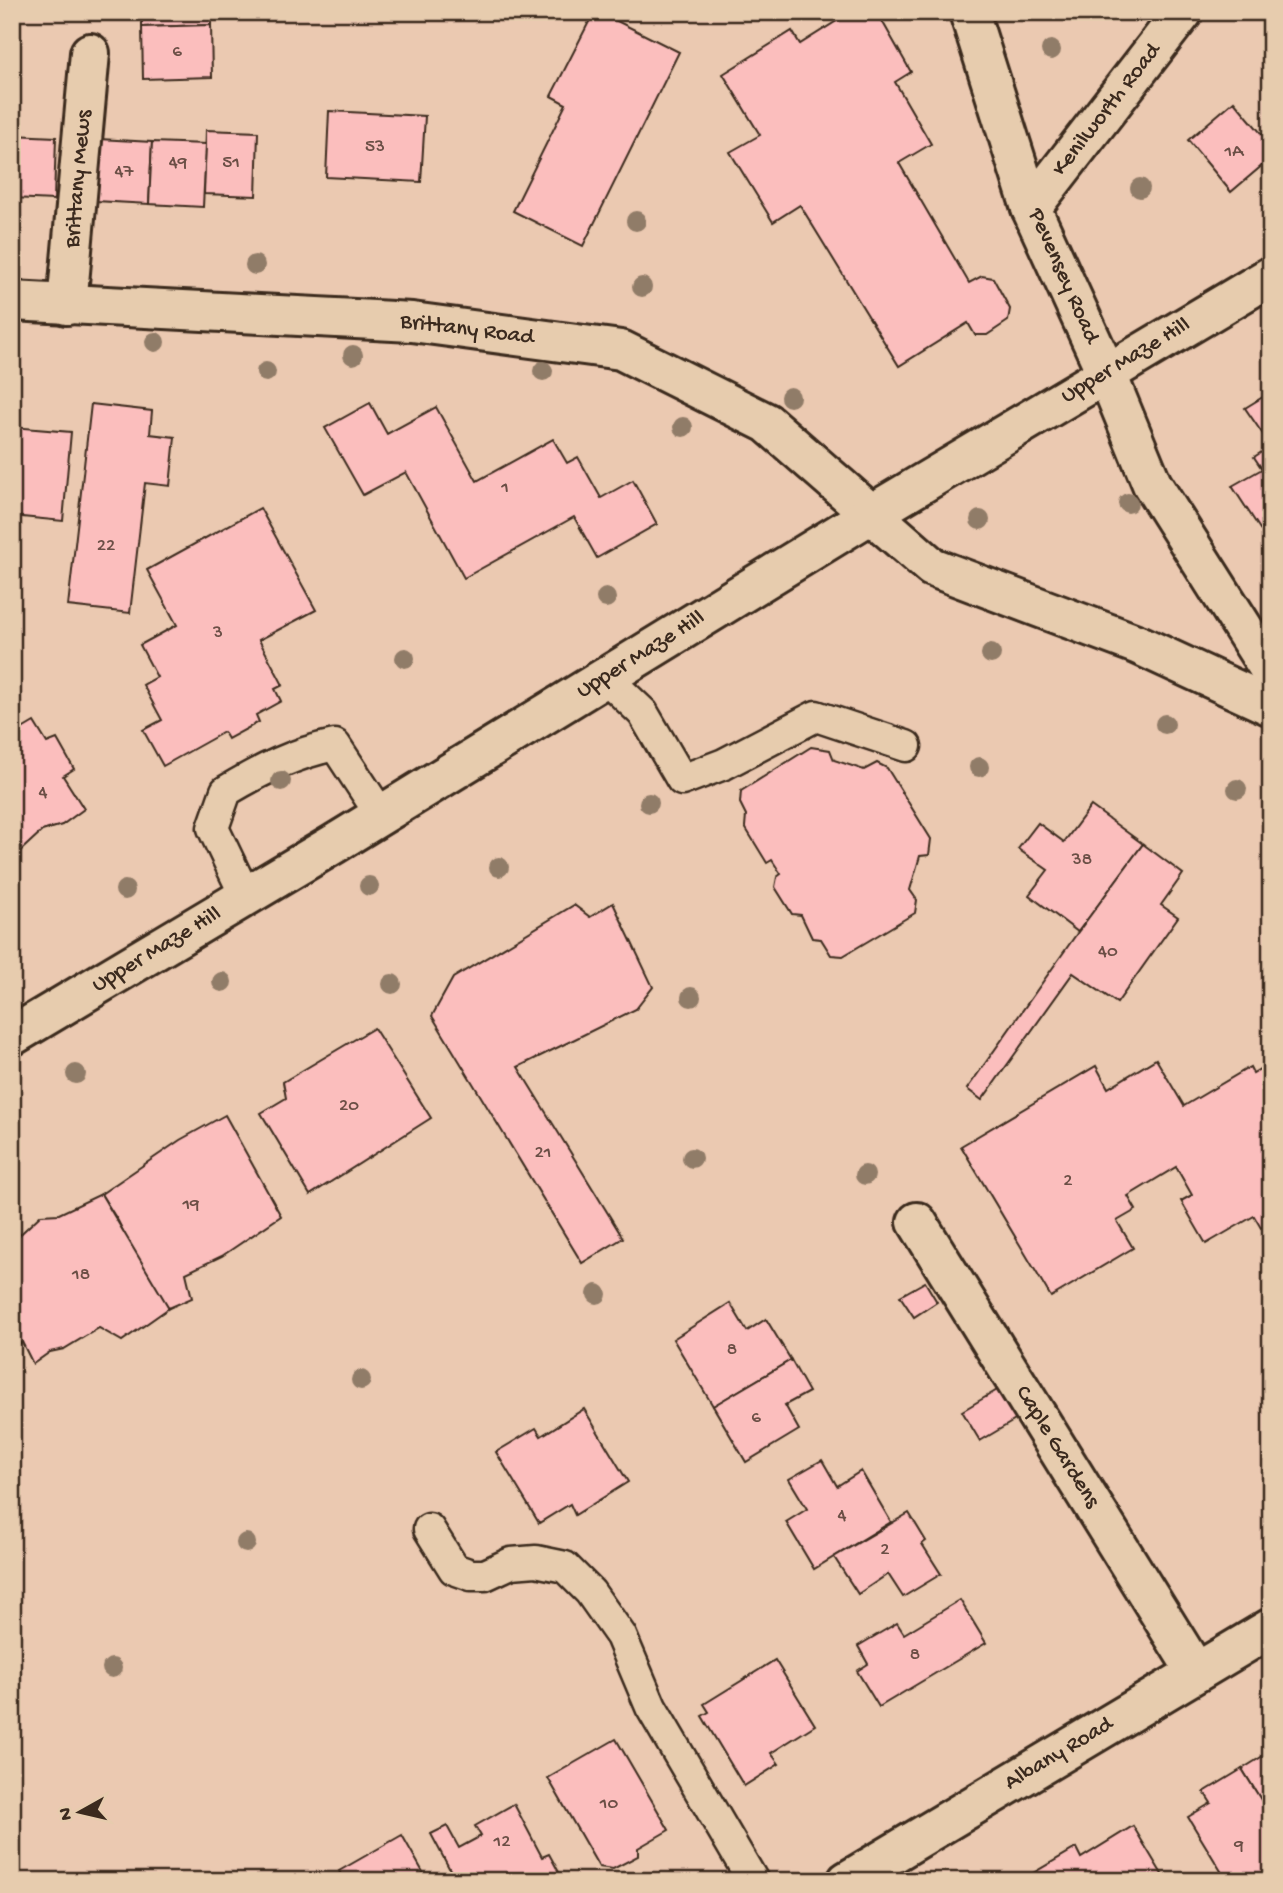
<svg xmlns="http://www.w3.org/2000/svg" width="1283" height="1893" viewBox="0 0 1283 1893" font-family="'Gochi Hand',sans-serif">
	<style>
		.building { fill: #fbbebd; stroke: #3b2a1e; stroke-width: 2 }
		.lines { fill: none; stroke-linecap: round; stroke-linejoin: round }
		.lane-casing { stroke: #3b2a1e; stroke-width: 35 }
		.street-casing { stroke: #3b2a1e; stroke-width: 44 }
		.lane { stroke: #e7ccae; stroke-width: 30 }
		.street { stroke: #e7ccae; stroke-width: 38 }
		.tree { fill: #907b67 }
		.labels { text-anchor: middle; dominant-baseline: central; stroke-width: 6; stroke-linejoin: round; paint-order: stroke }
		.number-label { font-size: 19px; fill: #6b4f46 }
		.street-label { font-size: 23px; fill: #3b2a1e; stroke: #e7ccae }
	</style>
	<rect width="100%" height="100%" fill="#ebc9b1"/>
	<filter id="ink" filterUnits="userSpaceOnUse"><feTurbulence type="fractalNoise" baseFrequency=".0143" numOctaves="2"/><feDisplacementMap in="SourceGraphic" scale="14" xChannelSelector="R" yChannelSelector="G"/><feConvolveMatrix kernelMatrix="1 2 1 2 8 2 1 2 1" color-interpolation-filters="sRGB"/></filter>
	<g filter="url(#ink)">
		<g class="building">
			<path d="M 142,12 L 211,12 L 211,25 L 142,27 Z"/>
			<path d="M 594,12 L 599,12 L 679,52 L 583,246 L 513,211 L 566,104 L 551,96 Z"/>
			<path d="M 851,12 L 877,12 L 911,72 L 895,82 L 931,144 L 899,163 L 969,283 L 982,276 L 993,278 L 1010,309 L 1008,321 L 987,335 L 975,335 L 968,323 L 899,366 L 800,205 L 773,222 L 730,152 L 760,135 L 723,74 L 792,31 L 800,44 Z"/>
			<path d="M 211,25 L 212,77 L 143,79 L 142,27 Z"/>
			<path d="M 1234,101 L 1271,145 L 1271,158 L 1231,192 L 1188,140 Z"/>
			<path d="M 329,111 L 425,116 L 421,182 L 326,177 Z"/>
			<path d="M 206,130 L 258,132 L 256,196 L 204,194 Z"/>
			<path d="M 12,135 L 56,137 L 54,200 L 12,198 Z"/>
			<path d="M 99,139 L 152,142 L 149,204 L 96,201 Z"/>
			<path d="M 152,142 L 206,144 L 203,207 L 149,204 Z"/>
			<path d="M 1271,392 L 1271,446 L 1245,408 Z"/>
			<path d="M 370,403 L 387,434 L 436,407 L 477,481 L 553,439 L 567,463 L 578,457 L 601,498 L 633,480 L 657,524 L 597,558 L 574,517 L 464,578 L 406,472 L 363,495 L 325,428 Z"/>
			<path d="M 91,404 L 152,411 L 150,434 L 175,437 L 170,486 L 145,483 L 130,613 L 68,606 Z"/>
			<path d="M 12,427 L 71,432 L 63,521 L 12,516 Z"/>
			<path d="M 1271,446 L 1271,546 L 1232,486 L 1262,469 L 1254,457 Z"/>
			<path d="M 260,508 L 316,610 L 259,640 L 283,685 L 275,689 L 281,701 L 256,715 L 259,722 L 228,739 L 224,732 L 163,766 L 143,730 L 162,720 L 143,685 L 157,677 L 140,645 L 177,625 L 147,570 Z"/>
			<path d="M 34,722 L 47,743 L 57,739 L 74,769 L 63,776 L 84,809 L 62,825 L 42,831 L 16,855 L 12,850 L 12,735 Z"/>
			<path d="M 811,747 L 830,750 L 834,760 L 864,770 L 877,763 L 887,768 L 931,839 L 929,855 L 920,856 L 910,890 L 917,900 L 915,913 L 843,956 L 831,955 L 821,939 L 812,938 L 801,915 L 792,914 L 775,887 L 777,877 L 781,874 L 772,860 L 767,863 L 745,827 L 746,815 L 740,803 L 741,791 Z"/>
			<path d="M 1091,806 L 1143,844 L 1078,932 L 1029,895 L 1048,870 L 1018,849 L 1038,823 L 1064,842 Z"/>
			<path d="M 1143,844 L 1183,874 L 1161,905 L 1178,917 L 1117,1003 L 1073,973 L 982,1100 L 967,1089 L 1078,932 Z"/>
			<path d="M 613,903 L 653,987 L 636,1009 L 518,1067 L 623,1238 L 582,1263 L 432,1016 L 453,978 L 574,905 L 590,917 Z"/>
			<path d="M 374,1028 L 431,1118 L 310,1195 L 261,1113 L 286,1098 L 283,1082 Z"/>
			<path d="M 1156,1059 L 1184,1106 L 1250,1067 L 1253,1073 L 1270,1063 L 1271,1223 L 1261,1228 L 1254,1216 L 1206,1244 L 1181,1201 L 1192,1195 L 1176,1167 L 1128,1196 L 1136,1210 L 1117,1221 L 1133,1248 L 1051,1297 L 961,1146 L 1096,1066 L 1108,1088 Z"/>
			<path d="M 225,1115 L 281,1216 L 222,1256 L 186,1273 L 192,1298 L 169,1308 L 143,1271 L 118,1221 L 101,1194 L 180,1140 Z"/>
			<path d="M 101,1194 L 169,1308 L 122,1341 L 99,1328 L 64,1349 L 50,1352 L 33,1364 L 22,1342 L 12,1349 L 12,1242 L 41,1215 L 59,1214 Z"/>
			<path d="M 925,1282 L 937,1302 L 914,1317 L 900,1296 Z"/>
			<path d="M 730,1303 L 747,1331 L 766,1319 L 791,1360 L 713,1406 L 673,1339 Z"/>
			<path d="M 791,1360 L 809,1392 L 785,1405 L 799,1430 L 746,1462 L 713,1406 Z"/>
			<path d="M 999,1389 L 1017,1419 L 980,1441 L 962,1411 Z"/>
			<path d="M 584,1409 L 628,1482 L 575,1515 L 570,1504 L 539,1523 L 496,1452 L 536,1428 L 541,1436 Z"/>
			<path d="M 822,1460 L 837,1486 L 861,1471 L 891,1522 L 814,1569 L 786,1522 L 807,1509 L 789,1479 Z"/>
			<path d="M 909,1513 L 926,1541 L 922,1544 L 941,1574 L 903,1597 L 888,1574 L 858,1594 L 834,1557 Z"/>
			<path d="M 960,1600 L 986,1643 L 879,1707 L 857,1671 L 868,1664 L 858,1646 L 897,1623 L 904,1634 Z"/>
			<path d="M 775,1660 L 815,1725 L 771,1753 L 779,1764 L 744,1786 L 702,1716 L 709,1712 L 704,1704 Z"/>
			<path d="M 616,1739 L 669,1830 L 638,1848 L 638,1856 L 613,1869 L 599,1867 L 548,1778 Z"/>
			<path d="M 1271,1751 L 1271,1816 L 1242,1769 Z"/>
			<path d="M 1242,1769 L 1271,1816 L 1271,1878 L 1264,1875 L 1255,1881 L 1227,1881 L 1188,1817 L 1211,1803 L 1204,1792 Z"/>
			<path d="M 514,1804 L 542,1857 L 549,1854 L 560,1874 L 547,1881 L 456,1881 L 431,1834 L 447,1826 L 459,1848 L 481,1836 L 475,1826 Z"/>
			<path d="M 1133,1826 L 1166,1881 L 1033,1881 L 1030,1875 L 1076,1848 L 1081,1858 Z"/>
			<path d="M 402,1835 L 428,1881 L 345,1881 L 339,1871 Z"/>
		</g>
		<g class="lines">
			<defs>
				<g id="lane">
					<path d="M 605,677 L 643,713 L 682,780 L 724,764 L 816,716 L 906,746"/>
					<path d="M 246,897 L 213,828 L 226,791 C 261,770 295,753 335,745 L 381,815"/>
					<path d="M 429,1529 L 454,1569 L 471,1575 L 485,1575 L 511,1563 L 536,1561 L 565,1567 L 590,1592 L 621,1636 L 651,1707 L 753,1881"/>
				</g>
				<g id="street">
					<path d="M 969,12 L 1031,208 L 1106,372 L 1152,484 L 1271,672"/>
					<path d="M 1031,208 L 1183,12"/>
					<path d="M 12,301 L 412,322 L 621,350 L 767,423 L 932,567 L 1139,645 L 1271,706"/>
					<path d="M 67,305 L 90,53"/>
					<path d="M 12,1036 L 334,844 L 871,514 L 1271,276"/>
					<path d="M 917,1222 L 1196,1672"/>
					<path d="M 847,1881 L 1271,1628"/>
				</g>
			</defs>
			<use href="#lane" class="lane-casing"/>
			<use href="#street" class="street-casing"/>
			<use href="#lane" class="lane"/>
			<use href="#street" class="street"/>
		</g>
		<g class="tree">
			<circle cx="1051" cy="50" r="10"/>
			<circle cx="1140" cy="188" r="10"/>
			<circle cx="636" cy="221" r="10"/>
			<circle cx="255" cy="265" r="10"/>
			<circle cx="642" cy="287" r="10"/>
			<circle cx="155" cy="342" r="10"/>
			<circle cx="353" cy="355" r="10"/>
			<circle cx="543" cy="371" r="10"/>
			<circle cx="266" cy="372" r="10"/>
			<circle cx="790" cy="397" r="10"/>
			<circle cx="683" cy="427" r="10"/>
			<circle cx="1128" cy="503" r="10"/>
			<circle cx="980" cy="520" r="10"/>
			<circle cx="606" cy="598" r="10"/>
			<circle cx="991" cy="654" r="10"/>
			<circle cx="405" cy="658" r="10"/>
			<circle cx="1165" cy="724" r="10"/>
			<circle cx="979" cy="767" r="10"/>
			<circle cx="281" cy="781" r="10"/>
			<circle cx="1237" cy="789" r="10"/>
			<circle cx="649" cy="803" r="10"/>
			<circle cx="499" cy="867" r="10"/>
			<circle cx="369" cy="886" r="10"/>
			<circle cx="125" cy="890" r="10"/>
			<circle cx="222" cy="982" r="10"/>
			<circle cx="392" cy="984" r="10"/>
			<circle cx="691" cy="997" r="10"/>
			<circle cx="76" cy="1074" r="10"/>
			<circle cx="692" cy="1158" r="10"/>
			<circle cx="865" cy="1175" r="10"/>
			<circle cx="597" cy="1294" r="10"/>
			<circle cx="361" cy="1380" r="10"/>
			<circle cx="246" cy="1543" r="10"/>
			<circle cx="112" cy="1668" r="10"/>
		</g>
	</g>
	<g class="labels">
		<g class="number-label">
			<text x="177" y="52">6</text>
			<text x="375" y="147">53</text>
			<text x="1234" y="152">1A</text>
			<text x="178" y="163">49</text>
			<text x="231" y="163">51</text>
			<text x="124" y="172">47</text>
			<text x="505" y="488">1</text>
			<text x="106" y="546">22</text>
			<text x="218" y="633">3</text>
			<text x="43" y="793">4</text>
			<text x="1082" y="860">38</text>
			<text x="1108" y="952">40</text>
			<text x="349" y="1106">20</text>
			<text x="543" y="1153">21</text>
			<text x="1068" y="1181">2</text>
			<text x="191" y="1205">19</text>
			<text x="81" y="1275">18</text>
			<text x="732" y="1350">8</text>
			<text x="756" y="1418">6</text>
			<text x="842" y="1516">4</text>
			<text x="885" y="1550">2</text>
			<text x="915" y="1655">8</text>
			<text x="609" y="1804">10</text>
			<text x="502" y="1842">12</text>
			<text x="1239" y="1846">9</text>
		</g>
		<g class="street-label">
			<text transform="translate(1107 110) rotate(-52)">Kenilworth Road</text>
			<text transform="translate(79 179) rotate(-85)">Brittany Mews</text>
			<text transform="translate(1063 276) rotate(66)">Pevensey Road</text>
			<text transform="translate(467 330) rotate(7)">Brittany Road</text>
			<text transform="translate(1126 361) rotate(-31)">Upper Maze Hill</text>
			<text transform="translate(641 655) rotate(-32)">Upper Maze Hill</text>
			<text transform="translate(157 950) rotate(-31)">Upper Maze Hill</text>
			<text transform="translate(1057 1447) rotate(58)">Caple Gardens</text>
			<text transform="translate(1059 1754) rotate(-31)">Albany Road</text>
		</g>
	</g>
	<rect width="1283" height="1893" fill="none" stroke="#e7ccae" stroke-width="42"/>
	<rect x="21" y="21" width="1241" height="1851" fill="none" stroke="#3b2a1e" stroke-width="2.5" filter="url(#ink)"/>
	<g transform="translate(80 1812) rotate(262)" stroke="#e7ccae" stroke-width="5" paint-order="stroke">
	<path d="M0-5L12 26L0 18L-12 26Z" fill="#3b2a1e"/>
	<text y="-10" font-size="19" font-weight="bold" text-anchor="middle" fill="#3b2a1e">N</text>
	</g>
</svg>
